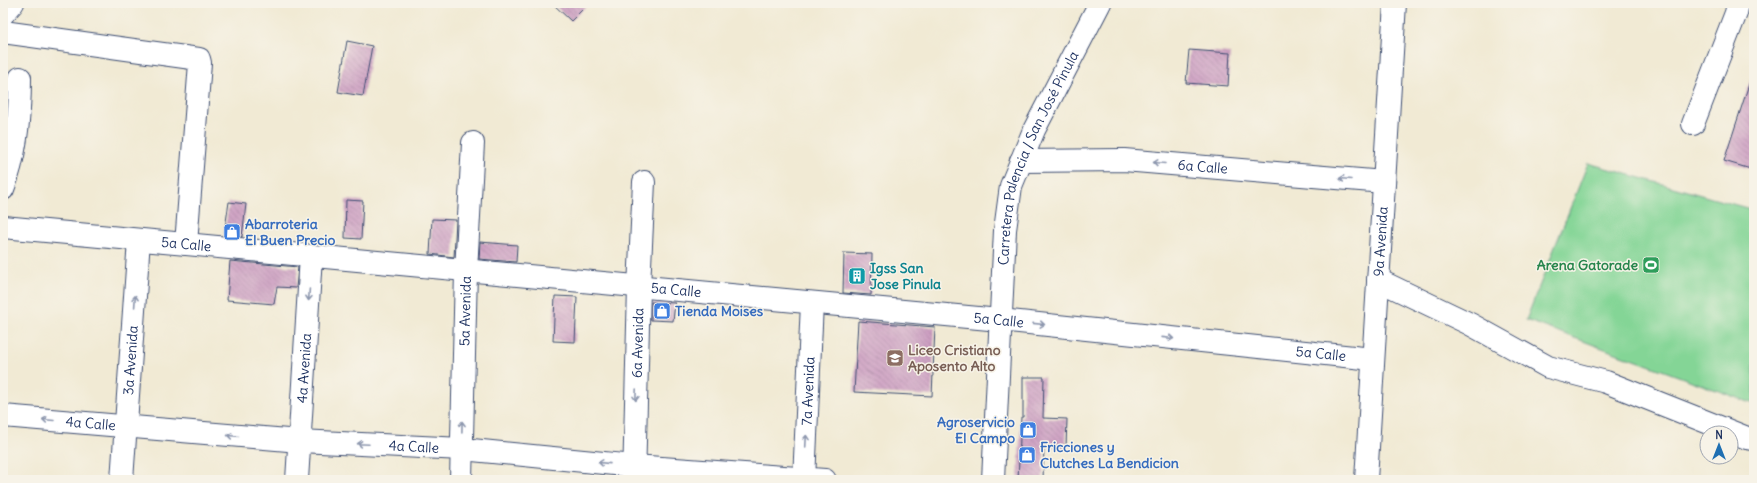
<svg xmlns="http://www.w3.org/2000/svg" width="1757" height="483" viewBox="0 0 1757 483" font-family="Delius,sans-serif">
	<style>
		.grass { fill: #84d596; stroke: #50827a }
		.building { fill: url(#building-back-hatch) }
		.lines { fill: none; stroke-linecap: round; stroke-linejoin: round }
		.minor-casing { stroke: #3b4b70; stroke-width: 24 }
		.major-casing { stroke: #3b4b70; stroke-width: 24 }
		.minor { stroke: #fff; stroke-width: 22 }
		.major { stroke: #fff; stroke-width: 22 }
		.oneway { stroke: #8d97ae }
		.labels { text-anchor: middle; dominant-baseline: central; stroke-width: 3; stroke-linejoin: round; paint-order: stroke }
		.street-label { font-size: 14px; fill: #1b2f5e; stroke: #f7f3e8 }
		.shop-label { font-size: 14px; font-weight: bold; fill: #366cbe; stroke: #f7f3e8; text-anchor: start }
		.leisure-label { font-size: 14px; font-weight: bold; fill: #27864d; stroke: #f7f3e8; text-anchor: end }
		.culture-label { font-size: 14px; font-weight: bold; fill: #0d838f; stroke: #f7f3e8; text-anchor: start }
		.education-label { font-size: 14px; font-weight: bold; fill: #785e54; stroke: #f7f3e8; text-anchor: start }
	</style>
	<defs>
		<pattern id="building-back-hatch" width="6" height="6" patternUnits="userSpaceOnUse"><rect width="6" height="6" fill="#cc9dc1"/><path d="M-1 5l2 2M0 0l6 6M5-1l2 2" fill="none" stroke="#a580a0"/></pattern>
	</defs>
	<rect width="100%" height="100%" fill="#f7f3e8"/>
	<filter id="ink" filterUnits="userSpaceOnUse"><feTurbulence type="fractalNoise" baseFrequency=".025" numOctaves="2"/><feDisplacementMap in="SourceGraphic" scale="8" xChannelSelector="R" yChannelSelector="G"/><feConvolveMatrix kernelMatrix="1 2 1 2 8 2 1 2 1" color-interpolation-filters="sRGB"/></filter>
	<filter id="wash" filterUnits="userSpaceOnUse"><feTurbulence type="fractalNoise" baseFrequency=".012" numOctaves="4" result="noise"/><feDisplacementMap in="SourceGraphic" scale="16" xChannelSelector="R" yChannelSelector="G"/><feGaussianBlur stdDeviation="0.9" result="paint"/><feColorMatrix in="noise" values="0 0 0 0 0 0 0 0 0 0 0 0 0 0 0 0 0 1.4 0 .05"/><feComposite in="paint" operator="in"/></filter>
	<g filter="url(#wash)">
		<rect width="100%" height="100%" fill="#f1ead4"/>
		<path class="grass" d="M 1588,163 L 1754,210 L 1754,404 L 1526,320 Z"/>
		<g id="blocks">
			<g class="building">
				<path d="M 552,3 L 589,3 L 571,21 Z"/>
				<path d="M 347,41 L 372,46 L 363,96 L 338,92 Z"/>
				<path d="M 1189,50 L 1230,53 L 1228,86 L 1186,83 Z"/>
				<path d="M 1751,78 L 1754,78 L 1754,170 L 1724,161 Z"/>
				<path d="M 346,200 L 363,201 L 361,239 L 345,238 Z"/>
				<path d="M 229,202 L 246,204 L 242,237 L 224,235 Z"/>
				<path d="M 432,219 L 456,220 L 454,257 L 430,254 Z"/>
				<path d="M 480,242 L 517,245 L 516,262 L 479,259 Z"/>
				<path d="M 844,253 L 872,254 L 871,295 L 843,293 Z"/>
				<path d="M 230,261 L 298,267 L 296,288 L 277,287 L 274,304 L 227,300 Z"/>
				<path d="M 555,296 L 577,297 L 575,342 L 553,341 Z"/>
				<path d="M 651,302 L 675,303 L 673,321 L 651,320 Z"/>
				<path d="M 858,321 L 935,327 L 932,396 L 854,392 Z"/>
				<path d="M 1023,377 L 1044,377 L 1043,418 L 1067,419 L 1066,447 L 1044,446 L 1043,480 L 1018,480 L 1021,417 L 1023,417 Z"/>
			</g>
		</g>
	</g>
	<g filter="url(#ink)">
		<use href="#blocks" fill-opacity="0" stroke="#3b4b70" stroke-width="1"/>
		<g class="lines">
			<defs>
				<g id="minor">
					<path d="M 3,14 L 13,3"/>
					<path d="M 3,32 L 199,59 L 200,63 L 186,244"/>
					<path d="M 1693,124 L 1736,13 L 1738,3"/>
					<path id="s1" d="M 1021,161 L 1124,160 L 1384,182"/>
					<path d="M 3,189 C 17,154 20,115 20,78"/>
					<path id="s2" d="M 3,227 L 1000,320 L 1373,359"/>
					<path d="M 1378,280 L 1470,324 L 1548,367 L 1606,382 L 1747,438 L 1754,439"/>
					<path id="s3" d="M 3,416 L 300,441 L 462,449 L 634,466 L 825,480"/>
					<path id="s4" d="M 122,480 L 139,240"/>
					<path id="s5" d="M 297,480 L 311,256"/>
					<path id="s6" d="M 461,480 L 466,271 L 473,143"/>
					<path id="s7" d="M 634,480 L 639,287 L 644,182"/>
					<path id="s8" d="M 804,480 L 812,303"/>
					<path id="s9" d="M 1366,480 L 1395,3"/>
				</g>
				<g id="major">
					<path id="s10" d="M 993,480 L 1005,230 L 1011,186 L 1034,130 L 1100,3"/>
				</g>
			</defs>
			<use href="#minor" class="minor-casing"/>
			<use href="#major" class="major-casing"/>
			<use href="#minor" class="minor"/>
			<use href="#major" class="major"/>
		</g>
		<defs><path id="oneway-shaft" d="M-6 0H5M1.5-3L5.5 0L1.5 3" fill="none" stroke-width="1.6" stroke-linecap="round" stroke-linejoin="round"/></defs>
		<g class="oneway">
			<use href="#oneway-shaft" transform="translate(1159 163) rotate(-175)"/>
			<use href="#oneway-shaft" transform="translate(1345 179) rotate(-175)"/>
			<use href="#oneway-shaft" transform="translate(309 295) rotate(94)"/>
			<use href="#oneway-shaft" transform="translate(135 301) rotate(-86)"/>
			<use href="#oneway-shaft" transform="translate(1039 324) rotate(6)"/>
			<use href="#oneway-shaft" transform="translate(1168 338) rotate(6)"/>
			<use href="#oneway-shaft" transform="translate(636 395) rotate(92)"/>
			<use href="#oneway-shaft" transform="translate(48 420) rotate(-175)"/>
			<use href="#oneway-shaft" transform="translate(462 427) rotate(-89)"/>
			<use href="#oneway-shaft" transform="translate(233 436) rotate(-175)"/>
			<use href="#oneway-shaft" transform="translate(806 441) rotate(-87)"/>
			<use href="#oneway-shaft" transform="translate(363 444) rotate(-177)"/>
			<use href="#oneway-shaft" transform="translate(604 463) rotate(-174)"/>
		</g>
	</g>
	<defs>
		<symbol id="shop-square" viewBox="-11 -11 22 22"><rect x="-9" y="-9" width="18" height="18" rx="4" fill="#3f7fe0" stroke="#f7f3e8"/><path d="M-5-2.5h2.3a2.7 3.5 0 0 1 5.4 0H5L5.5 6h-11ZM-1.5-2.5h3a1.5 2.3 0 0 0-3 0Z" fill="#fff"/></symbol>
		<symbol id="stadium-square" viewBox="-11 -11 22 22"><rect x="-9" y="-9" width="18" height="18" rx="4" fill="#2e9e5b" stroke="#f7f3e8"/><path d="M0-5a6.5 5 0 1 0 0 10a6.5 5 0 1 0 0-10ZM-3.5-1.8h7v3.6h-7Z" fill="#fff"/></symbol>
		<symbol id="building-square" viewBox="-11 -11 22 22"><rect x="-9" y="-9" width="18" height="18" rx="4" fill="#0f9aa8" stroke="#f7f3e8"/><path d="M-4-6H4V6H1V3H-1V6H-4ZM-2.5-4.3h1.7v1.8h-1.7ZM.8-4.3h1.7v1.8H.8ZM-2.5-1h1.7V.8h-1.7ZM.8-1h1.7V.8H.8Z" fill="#fff"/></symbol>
		<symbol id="school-square" viewBox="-11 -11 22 22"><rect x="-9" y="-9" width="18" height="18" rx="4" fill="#8d6e63" stroke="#f7f3e8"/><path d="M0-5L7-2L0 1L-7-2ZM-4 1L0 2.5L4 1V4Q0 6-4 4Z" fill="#fff"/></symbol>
	</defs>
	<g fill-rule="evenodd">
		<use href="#shop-square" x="222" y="222" width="20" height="20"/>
		<use href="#stadium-square" x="1641" y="255" width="20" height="20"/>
		<use href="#building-square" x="847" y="266" width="20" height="20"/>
		<use href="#shop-square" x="652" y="301" width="20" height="20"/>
		<use href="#school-square" x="885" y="348" width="20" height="20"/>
		<use href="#shop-square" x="1018" y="420" width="20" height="20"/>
		<use href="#shop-square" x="1017" y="445" width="20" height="20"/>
	</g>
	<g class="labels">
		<g class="street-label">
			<text stroke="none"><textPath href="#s10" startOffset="329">Carretera Palencia / San José Pinula</textPath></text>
			<text stroke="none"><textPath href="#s1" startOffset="182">6a Calle</textPath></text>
			<text stroke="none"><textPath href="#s9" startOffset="239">9a Avenida</textPath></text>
			<text stroke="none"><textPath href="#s2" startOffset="184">5a Calle</textPath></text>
			<text stroke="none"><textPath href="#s2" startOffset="676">5a Calle</textPath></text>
			<text stroke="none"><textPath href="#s6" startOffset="169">5a Avenida</textPath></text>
			<text stroke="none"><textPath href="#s2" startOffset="1000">5a Calle</textPath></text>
			<text stroke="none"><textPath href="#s7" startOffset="137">6a Avenida</textPath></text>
			<text stroke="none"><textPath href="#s2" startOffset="1324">5a Calle</textPath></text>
			<text stroke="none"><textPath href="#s4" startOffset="120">3a Avenida</textPath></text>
			<text stroke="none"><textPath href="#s5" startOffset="112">4a Avenida</textPath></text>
			<text stroke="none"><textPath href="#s8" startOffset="89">7a Avenida</textPath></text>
			<text stroke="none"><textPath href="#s3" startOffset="88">4a Calle</textPath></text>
			<text stroke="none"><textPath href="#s3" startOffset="412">4a Calle</textPath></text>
		</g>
		<g class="shop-label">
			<text x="245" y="224">Abarroteria<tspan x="245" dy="16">El Buen Precio</tspan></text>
			<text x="675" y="311">Tienda Moises</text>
			<text x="1015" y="422" text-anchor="end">Agroservicio<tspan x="1015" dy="16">El Campo</tspan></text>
			<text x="1040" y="447">Fricciones y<tspan x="1040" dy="16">Clutches La Bendicion</tspan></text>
		</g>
		<g class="leisure-label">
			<text x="1638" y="265">Arena Gatorade</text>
		</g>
		<g class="culture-label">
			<text x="870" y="268">Igss San<tspan x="870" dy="16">Jose Pinula</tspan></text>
		</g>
		<g class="education-label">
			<text x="908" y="350">Liceo Cristiano<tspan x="908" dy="16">Aposento Alto</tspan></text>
		</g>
	</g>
	<rect width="1757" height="483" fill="none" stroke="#f7f3e8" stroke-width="16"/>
	<g transform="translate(1719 445)"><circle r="19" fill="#f7f3e8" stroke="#9fa5b1"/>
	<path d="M0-3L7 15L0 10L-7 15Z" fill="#1f6fb2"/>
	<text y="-6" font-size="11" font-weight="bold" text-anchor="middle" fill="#1b2f5e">N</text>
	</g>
</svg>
